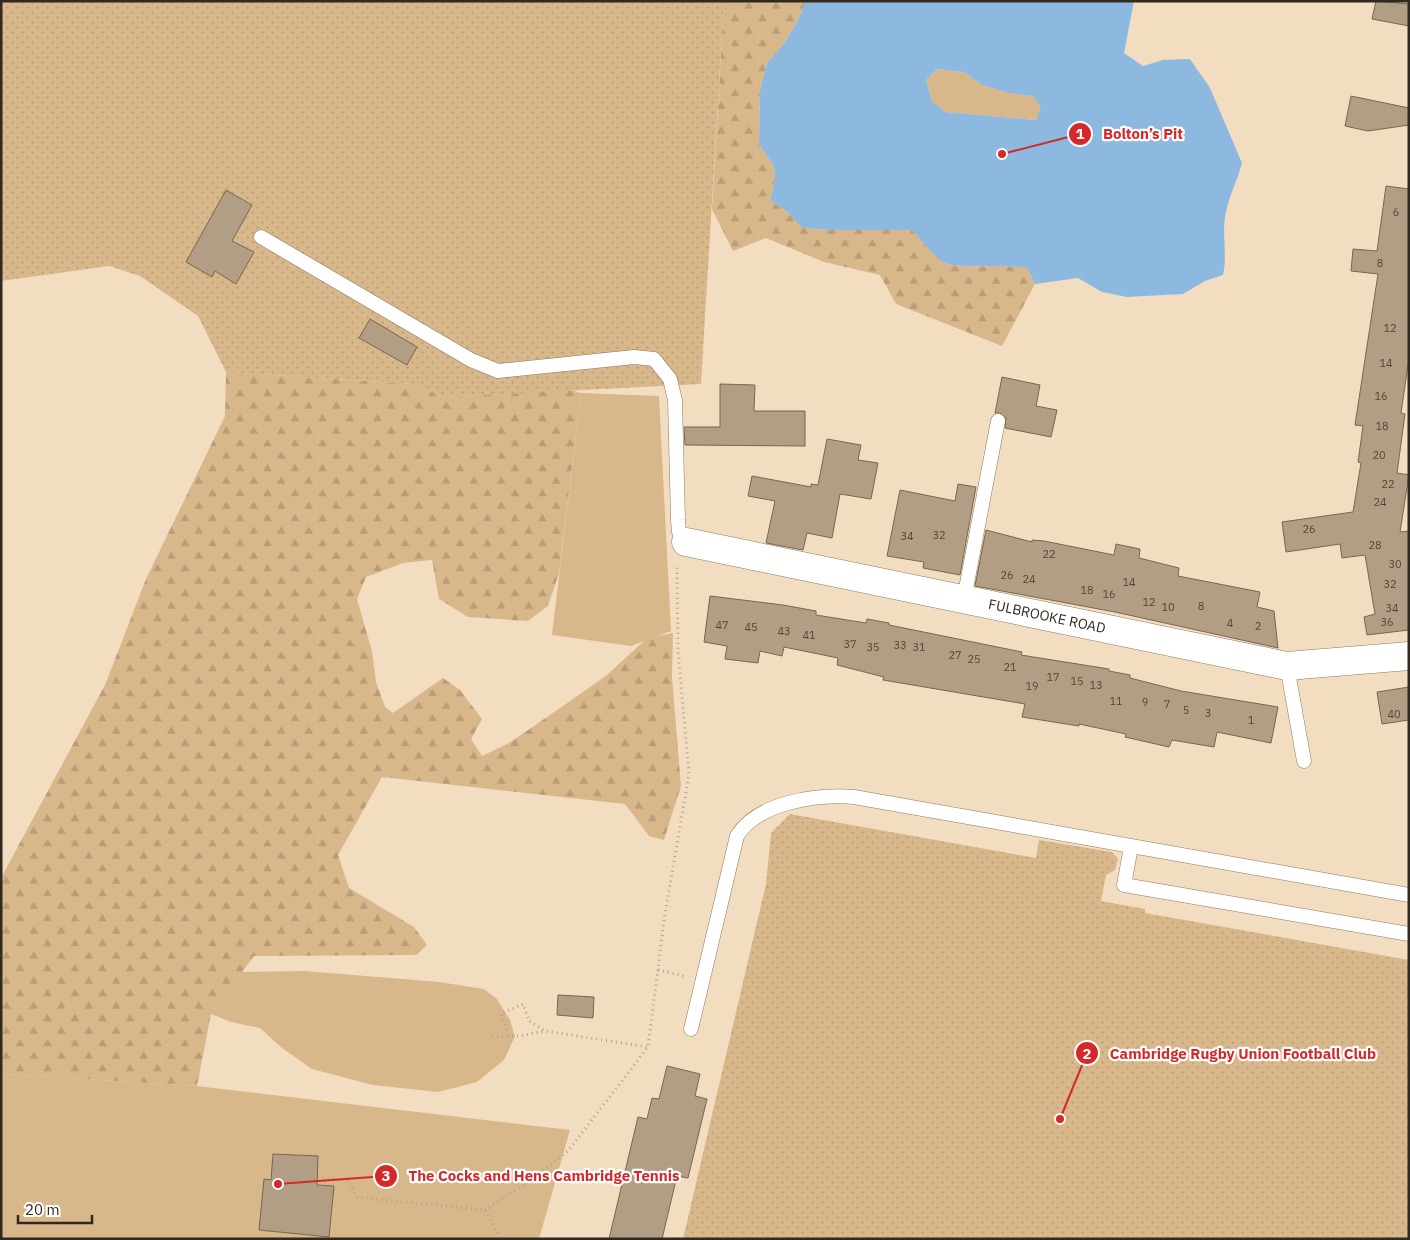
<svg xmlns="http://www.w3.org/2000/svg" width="1410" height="1240" viewBox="0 0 1410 1240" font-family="'IBM Plex Sans',sans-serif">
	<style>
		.green { fill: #d8b78a }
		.forest { fill: url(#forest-firs) }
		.park { fill: url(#park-dots) }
		.water { fill: #8db9e1; fill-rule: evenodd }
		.building { fill: #b29e84; stroke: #78664d }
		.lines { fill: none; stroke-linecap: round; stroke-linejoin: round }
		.service-casing { stroke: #8c7960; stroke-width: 15 }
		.minor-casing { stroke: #8c7960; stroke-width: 29 }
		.path { stroke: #b3a28c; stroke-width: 3; stroke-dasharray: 1 4; stroke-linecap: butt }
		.service { stroke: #fff; stroke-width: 14 }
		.minor { stroke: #fff; stroke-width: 28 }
		.labels { text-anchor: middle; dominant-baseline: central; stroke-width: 4.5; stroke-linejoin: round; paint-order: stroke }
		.number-label { font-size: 11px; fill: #514638 }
		.street-label { font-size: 14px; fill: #31291f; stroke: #fff }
		.leader { fill: none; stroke: #d62828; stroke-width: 2 }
		.callout-dot { fill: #d62828; stroke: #fff; stroke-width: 2 }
		.mark-label { font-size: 15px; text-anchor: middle; font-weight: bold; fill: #fff }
		.callout-label { font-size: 15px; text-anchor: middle; font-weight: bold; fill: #d62828; stroke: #fff; stroke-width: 4.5; stroke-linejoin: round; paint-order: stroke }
	</style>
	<defs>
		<pattern id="forest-firs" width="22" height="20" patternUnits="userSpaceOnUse" patternTransform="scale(1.25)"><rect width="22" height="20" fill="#d8b78a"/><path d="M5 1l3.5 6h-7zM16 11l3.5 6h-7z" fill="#ba9d77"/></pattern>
		<pattern id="park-dots" width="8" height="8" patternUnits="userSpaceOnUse" patternTransform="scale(1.25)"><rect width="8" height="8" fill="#d8b78a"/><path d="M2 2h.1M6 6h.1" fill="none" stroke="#ba9d77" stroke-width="1.8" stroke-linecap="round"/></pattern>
	</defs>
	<rect width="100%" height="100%" fill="#f3ddc1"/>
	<g class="green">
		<path d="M 937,69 L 964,72 L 982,85 L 1009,93 L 1033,96 L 1042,107 L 1036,120 L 945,112 L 932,101 L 926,80 Z"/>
		<path d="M 581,393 L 659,396 L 671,631 L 631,646 L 552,635 Z"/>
		<path d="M 305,971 L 439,982 L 484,989 L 497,999 L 510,1020 L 515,1036 L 504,1060 L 477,1082 L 438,1092 L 373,1085 L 312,1069 L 282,1048 L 260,1028 L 231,1022 L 211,1014 L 242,972 Z"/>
		<path d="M 1,1074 L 197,1086 L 570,1130 L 539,1239 L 1,1239 Z"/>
	</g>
	<g class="forest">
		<path d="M 724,1 L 806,1 L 796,24 L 783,45 L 767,63 L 760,90 L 759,144 L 774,166 L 775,181 L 770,200 L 789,213 L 802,227 L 828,230 L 912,230 C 919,237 937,259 945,263 C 966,270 1003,263 1027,268 L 1035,284 L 1002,346 L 896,304 L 880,275 L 824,262 L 766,238 L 733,251 L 712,209 Z"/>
		<path d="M 226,372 L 413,384 L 443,397 L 571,390 L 581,393 L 559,573 L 548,606 L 528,621 L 468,617 L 439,599 L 432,560 L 403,563 L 366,577 L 357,599 L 372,651 L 376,682 L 385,707 L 393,713 L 443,678 L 460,690 L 482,719 L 471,739 L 482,756 L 509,743 L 563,706 L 607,675 L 647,638 L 673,633 L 672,678 L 681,786 L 664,840 L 649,836 L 625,804 L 382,777 L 338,855 L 349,888 L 414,927 L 427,945 L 416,955 L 254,956 L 211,1014 L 197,1086 L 1,1074 L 1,878 L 105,685 L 146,579 L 225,416 Z"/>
	</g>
	<g class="park">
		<path d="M 1,1 L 724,1 L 701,384 L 443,397 L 413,384 L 226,372 L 198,316 L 140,276 L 109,266 L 1,281 Z"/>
		<path d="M 790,814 L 1036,858 L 1039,840 L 1112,852 L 1118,859 L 1115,870 L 1106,875 L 1101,901 L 1145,909 L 1145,913 L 1409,960 L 1409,1239 L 683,1239 L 766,884 L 771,833 Z"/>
	</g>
	<path class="water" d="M 806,1 L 1134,1 L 1124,53 L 1143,66 L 1163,60 L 1190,59 L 1210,88 L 1242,163 C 1238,179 1229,196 1226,212 C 1221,233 1228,254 1223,275 L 1205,281 L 1183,294 L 1127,297 L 1102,292 L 1078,278 L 1035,284 L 1027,268 C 1003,263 966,270 945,263 C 936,259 919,237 912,230 L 828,230 L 801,227 L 789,213 L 770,200 L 775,181 L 774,166 L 759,144 L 760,90 L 767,63 L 783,45 L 796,24 ZM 937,69 L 964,72 L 982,85 L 1009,93 L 1033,96 L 1041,107 L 1036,120 L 945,112 L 932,101 L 926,80 Z"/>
	<g class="building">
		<path d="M 1376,1 L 1409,4 L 1409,26 L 1372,19 Z"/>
		<path d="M 1351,96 L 1409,108 L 1409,125 L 1368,131 L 1345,126 Z"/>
		<path d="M 1386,186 L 1409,189 L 1409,358 L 1401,413 L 1405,414 L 1397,473 L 1409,475 L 1400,532 L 1409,531 L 1409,630 L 1367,635 L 1364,617 L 1375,614 L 1365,555 L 1342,558 L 1340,544 L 1286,552 L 1282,522 L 1353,512 L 1361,463 L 1358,462 L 1363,426 L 1355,425 L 1378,274 L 1351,271 L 1353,249 L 1377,251 Z"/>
		<path d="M 226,190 L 252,205 L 232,241 L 254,252 L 236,284 L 215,271 L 212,277 L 186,262 Z"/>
		<path d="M 370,319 L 417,347 L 407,365 L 359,338 Z"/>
		<path d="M 1002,377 L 1040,385 L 1036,406 L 1057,410 L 1051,437 L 1005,428 L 1006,418 L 1000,413 L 995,413 Z"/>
		<path d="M 720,384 L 755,385 L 754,411 L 805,411 L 805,446 L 685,445 L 684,427 L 720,427 Z"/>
		<path d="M 827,439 L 861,445 L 858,460 L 878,463 L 871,499 L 840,494 L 832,538 L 807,533 L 803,550 L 766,543 L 775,501 L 748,496 L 752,476 L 811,487 L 811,484 L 818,485 Z"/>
		<path d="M 958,484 L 976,487 L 960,575 L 923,568 L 924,562 L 887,556 L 900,490 L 955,501 Z"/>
		<path d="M 986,530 L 1032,542 L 1032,540 L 1044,541 L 1114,555 L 1116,544 L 1140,549 L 1139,558 L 1179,568 L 1178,576 L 1260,592 L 1257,607 L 1274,611 L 1278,648 L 1115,612 L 975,586 Z"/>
		<path d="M 710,596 L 783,605 L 816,611 L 816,615 L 866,623 L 867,619 L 889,623 L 889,625 L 1022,652 L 1021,655 L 1109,669 L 1109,671 L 1130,675 L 1130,678 L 1181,691 L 1278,707 L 1271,743 L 1217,732 L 1214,747 L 1172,740 L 1169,747 L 1125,737 L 1126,734 L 1079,724 L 1079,726 L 1022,717 L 1025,704 L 883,680 L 884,677 L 837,665 L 838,658 L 784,647 L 782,656 L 760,651 L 758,663 L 725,659 L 727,646 L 704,642 Z"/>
		<path d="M 1409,687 L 1409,720 L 1382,724 L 1377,692 Z"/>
		<path d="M 558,995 L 594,997 L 593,1018 L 557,1015 Z"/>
		<path d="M 667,1066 L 700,1074 L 695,1096 L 707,1099 L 688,1178 L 677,1176 L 662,1239 L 609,1239 L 638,1117 L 647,1119 L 652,1098 L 659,1099 Z"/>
		<path d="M 273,1154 L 318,1156 L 317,1185 L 334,1186 L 329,1237 L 259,1230 L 264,1179 L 271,1180 Z"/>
	</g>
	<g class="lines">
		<defs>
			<g id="service">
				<path d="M 261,237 L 471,360 L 498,371 L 634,357 L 654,359 L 670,379 L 675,400 L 678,520 L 679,532 L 686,542"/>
				<path d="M 964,599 L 998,421"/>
				<path d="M 1287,666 L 1304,761"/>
				<path d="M 1131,847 L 1124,885 L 1409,934"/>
				<path d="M 691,1029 L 737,836 C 758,802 817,794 854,797 L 1409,895"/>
			</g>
			<path id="minor" d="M 686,542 L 1287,666 L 1409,656"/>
		</defs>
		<use href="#service" class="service-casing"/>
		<use href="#minor" class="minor-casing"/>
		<g class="path">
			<path d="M 658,970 L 684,976"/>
			<path d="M 507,1030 L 501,1014 L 523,1004 L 529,1021 L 545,1031 L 648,1047"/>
			<path d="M 492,1037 L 520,1036 L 545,1031"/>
			<path d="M 288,1174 L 350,1181 L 356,1197 L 485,1210 L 501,1239"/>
			<path d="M 485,1210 L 537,1175 L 568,1151 L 648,1047 L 665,914 L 689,774 L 678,651 L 677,565"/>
			<path d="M 277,1239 L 278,1237"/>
		</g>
		<use href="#service" class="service"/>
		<use href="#minor" class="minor"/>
	</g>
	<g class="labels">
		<g class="number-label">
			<text x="1396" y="212">6</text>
			<text x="1380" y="263">8</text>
			<text x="1390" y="328">12</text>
			<text x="1386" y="363">14</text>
			<text x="1381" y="396">16</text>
			<text x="1382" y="426">18</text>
			<text x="1379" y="455">20</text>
			<text x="1388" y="484">22</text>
			<text x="1380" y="502">24</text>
			<text x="1309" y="529">26</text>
			<text x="939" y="535">32</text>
			<text x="907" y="536">34</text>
			<text x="1375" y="545">28</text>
			<text x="1049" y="554">22</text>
			<text x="1395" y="564">30</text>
			<text x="1007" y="575">26</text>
			<text x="1029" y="579">24</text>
			<text x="1129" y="582">14</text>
			<text x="1390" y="584">32</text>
			<text x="1087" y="590">18</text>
			<text x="1109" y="594">16</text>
			<text x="1149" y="602">12</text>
			<text x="1201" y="606">8</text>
			<text x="1168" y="607">10</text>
			<text x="1392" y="608">34</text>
			<text x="1387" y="622">36</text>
			<text x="1230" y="623">4</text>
			<text x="722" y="625">47</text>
			<text x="1258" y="626">2</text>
			<text x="751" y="627">45</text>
			<text x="784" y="631">43</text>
			<text x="809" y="635">41</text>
			<text x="850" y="644">37</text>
			<text x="900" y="645">33</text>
			<text x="873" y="647">35</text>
			<text x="919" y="647">31</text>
			<text x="955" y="655">27</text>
			<text x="974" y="659">25</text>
			<text x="1010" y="667">21</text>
			<text x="1053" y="677">17</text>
			<text x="1077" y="681">15</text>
			<text x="1096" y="685">13</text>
			<text x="1032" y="686">19</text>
			<text x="1116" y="701">11</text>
			<text x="1145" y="702">9</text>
			<text x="1167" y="704">7</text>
			<text x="1186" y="710">5</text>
			<text x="1208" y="713">3</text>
			<text x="1394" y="714">40</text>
			<text x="1251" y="720">1</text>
		</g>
		<g class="street-label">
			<text transform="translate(1047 616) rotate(12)">FULBROOKE ROAD</text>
		</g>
	</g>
	<path class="leader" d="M1002 154L1080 134M1060 1119L1087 1053M278 1184L386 1176"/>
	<g class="callout-dot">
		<circle cx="1002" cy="154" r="5"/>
		<circle cx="1060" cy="1119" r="5"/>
		<circle cx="278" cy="1184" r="5"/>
		<circle cx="1080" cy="134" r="12"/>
		<circle cx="1087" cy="1053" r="12"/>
		<circle cx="386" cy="1176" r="12"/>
	</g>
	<g class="mark-label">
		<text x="1080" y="139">1</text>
		<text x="1087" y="1059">2</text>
		<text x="386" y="1181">3</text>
	</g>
	<g class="callout-label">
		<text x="1143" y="139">Bolton’s Pit</text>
		<text x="1243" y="1059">Cambridge Rugby Union Football Club</text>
		<text x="544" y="1181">The Cocks and Hens Cambridge Tennis</text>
	</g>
	<rect width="1410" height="1240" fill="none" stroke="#31291f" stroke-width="5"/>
	<path d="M18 1215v8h74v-8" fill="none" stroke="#31291f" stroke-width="2.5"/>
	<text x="25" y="1215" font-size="15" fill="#31291f" stroke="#ffffff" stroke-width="4" paint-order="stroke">20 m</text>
</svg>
